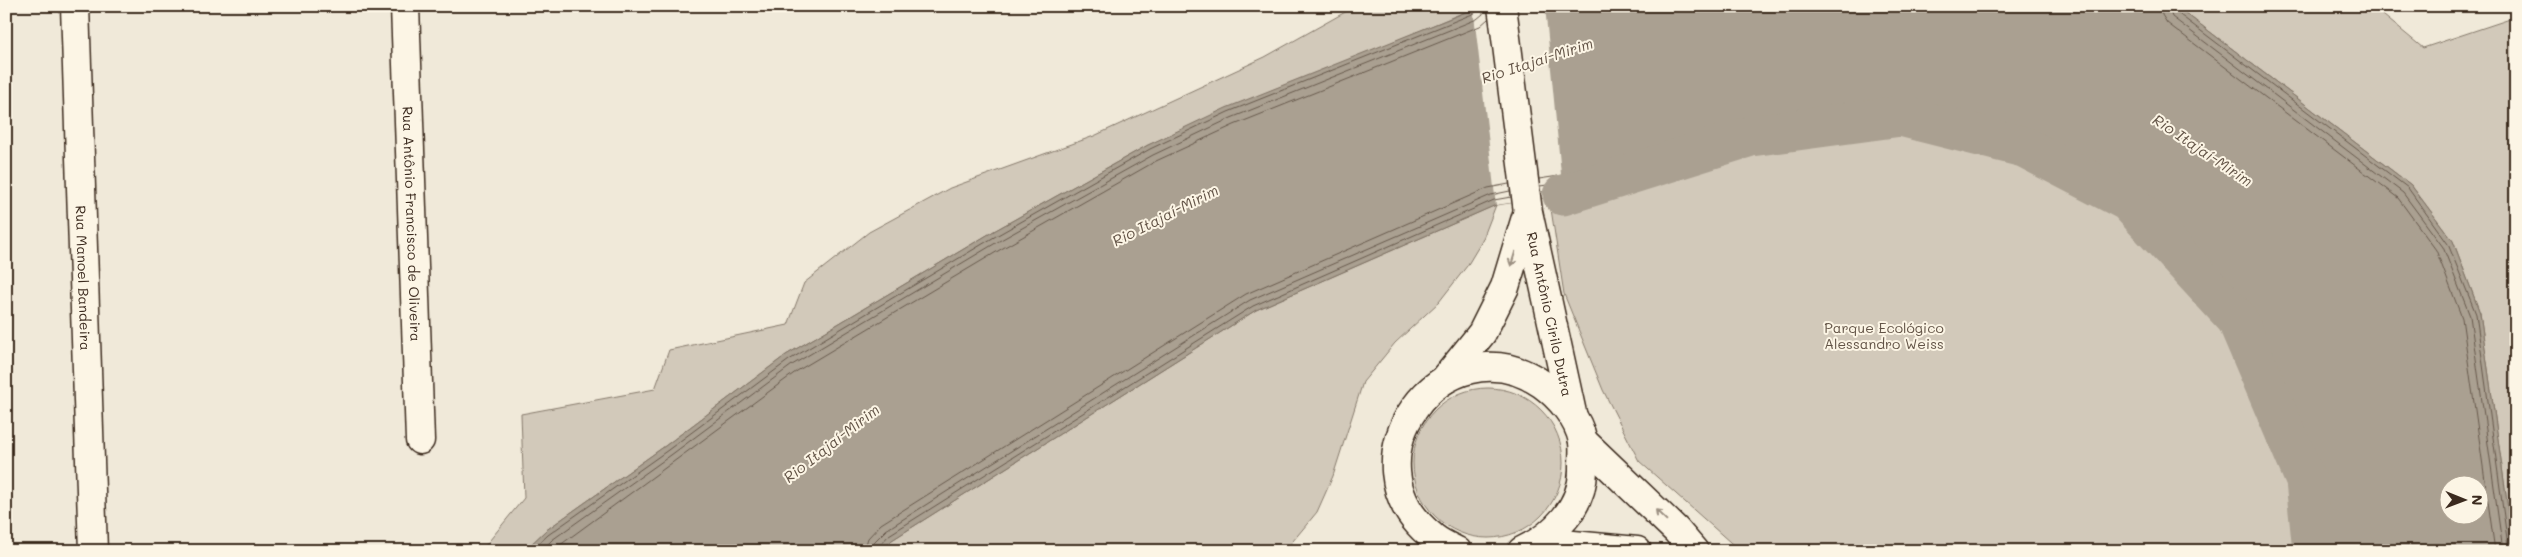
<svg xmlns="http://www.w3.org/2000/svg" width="2522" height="557" viewBox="0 0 2522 557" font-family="Mali,sans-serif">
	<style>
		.green { fill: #d2c9ba; stroke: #867a6c }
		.water { fill: #aaa091; stroke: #7e7163; fill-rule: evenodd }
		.pier { fill: #f0e9d9 }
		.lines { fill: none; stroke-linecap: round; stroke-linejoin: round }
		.shore { stroke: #67594c; stroke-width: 1 }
		.canal { stroke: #aaa091; stroke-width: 41 }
		.minor-casing { stroke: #3b2a1e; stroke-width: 31 }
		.major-casing { stroke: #3b2a1e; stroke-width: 31 }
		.minor { stroke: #fcf5e5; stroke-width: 28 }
		.major { stroke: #fcf5e5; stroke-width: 28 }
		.oneway { stroke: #9c9082 }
		.labels { text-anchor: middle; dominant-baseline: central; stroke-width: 4; stroke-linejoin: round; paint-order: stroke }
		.street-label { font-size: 14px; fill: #3b2a1e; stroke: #fcf5e5 }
		.park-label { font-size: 14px; fill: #615245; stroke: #fcf5e5 }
		.water-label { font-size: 15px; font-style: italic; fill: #625346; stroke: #fcf5e5 }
	</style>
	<rect width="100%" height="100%" fill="#f0e9d9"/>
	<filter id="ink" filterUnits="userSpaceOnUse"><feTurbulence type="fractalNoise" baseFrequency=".02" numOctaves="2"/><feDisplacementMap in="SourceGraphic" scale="10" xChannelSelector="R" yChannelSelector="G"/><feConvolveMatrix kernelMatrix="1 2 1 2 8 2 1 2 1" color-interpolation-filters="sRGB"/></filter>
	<g filter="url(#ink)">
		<g class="green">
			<path d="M 1356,6 L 1473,6 L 1474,8 L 1148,145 L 994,231 L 786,355 L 665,446 L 545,531 L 524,551 L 481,551 L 524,498 L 521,414 L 655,389 L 669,350 L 788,325 L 804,283 L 869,232 L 950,188 L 1094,136 L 1265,57 Z"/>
			<path d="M 2176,6 L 2372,6 L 2423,48 L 2516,17 L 2516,551 L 2514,551 L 2480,313 L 2453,241 L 2411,185 Z"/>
			<path d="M 1901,116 L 2024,147 L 2128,201 L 2237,319 L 2306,481 L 2313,551 L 1740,551 L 1639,461 L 1603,390 L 1564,294 L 1549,196 L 1563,195 L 1751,136 Z"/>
			<path d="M 1496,205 L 1482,241 L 1467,266 L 1439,302 L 1395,343 L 1363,382 L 1333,476 L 1317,512 L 1288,547 L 1287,551 L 881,551 L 892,540 L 1256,310 Z"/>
			<circle cx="1488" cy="463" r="75"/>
		</g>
		<path class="water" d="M 1481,6 L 2176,6 L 2411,185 L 2453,241 L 2480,313 L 2514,551 L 2313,551 L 2306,481 L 2237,319 L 2128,201 L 2024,147 L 1901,116 L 1751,136 L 1563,195 L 1496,205 L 1256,310 L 892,540 L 881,551 L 524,551 L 545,531 L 665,446 L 786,355 L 994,231 L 1148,145 L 1226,108 ZM 2450,484 L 2480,484 L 2480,514 L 2450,514 Z"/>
		<path class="pier" d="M 1473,6 L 1545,6 L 1563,195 L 1496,205 Z"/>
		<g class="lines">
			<g class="shore">
				<path d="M 2160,6 L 2162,15 L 2167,23 L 2398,198 L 2436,250 L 2462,318 L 2495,551"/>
				<path d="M 2168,6 L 2172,17 L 2403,193 L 2443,247 L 2470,316 L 2503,551"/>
				<path d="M 2174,6 L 2176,12 L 2408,188 L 2448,244 L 2476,314 L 2508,546 L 2512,551"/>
				<path d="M 1539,179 L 1559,176 L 1746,118 L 1899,97 L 2032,130 L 2139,186 L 2253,309 L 2323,475 L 2332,551"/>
				<path d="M 1540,186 L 1561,183 L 1748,125 L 1900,104 L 2029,136 L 2134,192 L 2246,313 L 2316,477 L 2324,551"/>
				<path d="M 1541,192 L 1562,190 L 1749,131 L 1900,111 L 2026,142 L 2131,197 L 2241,317 L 2310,479 L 2318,551"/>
				<path d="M 531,551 L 548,535 L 668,450 L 789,360 L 996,236 L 1150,149 L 1228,112 L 1475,13 L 1478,6"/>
				<path d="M 541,551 L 552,540 L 671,455 L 792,365 L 999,241 L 1153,155 L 1231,118 L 1477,19 L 1483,14 L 1484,6"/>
				<path d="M 552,551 L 797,371 L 1003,248 L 1156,161 L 1234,125 L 1480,26 L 1488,19"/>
				<path d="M 864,551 L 868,538 L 881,524 L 1246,294 L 1488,188 L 1509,184"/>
				<path d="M 872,551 L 874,542 L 886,530 L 1250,300 L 1491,195 L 1510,191"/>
				<path d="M 878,551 L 879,546 L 889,535 L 1253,306 L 1494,200 L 1511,197"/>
			</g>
			<path class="canal" d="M 1563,195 L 1751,136 L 1901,116 L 2024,147 L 2128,201 L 2237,319 L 2306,481 L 2313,551"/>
			<defs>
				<g id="minor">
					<path id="s1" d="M 75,6 L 93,551"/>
					<path id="s2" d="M 405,6 L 420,440"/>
				</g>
				<g id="major">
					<path id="s3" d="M 1502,6 L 1528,212 L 1572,413"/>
					<path d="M 1445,379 L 1482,333 L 1505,287 L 1527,214"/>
					<path d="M 1583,441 L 1676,530 L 1694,551"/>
					<path d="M 1541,542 L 1637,551"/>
					<path d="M 1457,551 C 1449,547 1440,543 1434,538 C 1337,463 1444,317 1542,384 C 1560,397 1578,418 1583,441 C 1584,450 1583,459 1583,468 C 1584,506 1554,536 1522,551"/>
				</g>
			</defs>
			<use href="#minor" class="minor-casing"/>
			<use href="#major" class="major-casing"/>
			<use href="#minor" class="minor"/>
			<use href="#major" class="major"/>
		</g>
		<defs><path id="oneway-shaft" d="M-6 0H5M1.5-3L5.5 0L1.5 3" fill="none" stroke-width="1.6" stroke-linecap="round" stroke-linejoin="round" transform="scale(1.25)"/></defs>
		<g class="oneway">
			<use href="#oneway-shaft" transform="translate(1513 259) rotate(107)"/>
			<use href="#oneway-shaft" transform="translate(1661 515) rotate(-136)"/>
		</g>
	</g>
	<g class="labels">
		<g class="street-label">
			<text stroke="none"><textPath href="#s2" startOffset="218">Rua Antônio Francisco de Oliveira</textPath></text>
			<text stroke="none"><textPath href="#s1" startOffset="272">Rua Manoel Bandeira</textPath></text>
			<text stroke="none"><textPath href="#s3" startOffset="312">Rua Antônio Cirilo Dutra</textPath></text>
		</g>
		<g class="park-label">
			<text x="1884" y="327">Parque Ecológico<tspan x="1884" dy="16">Alessandro Weiss</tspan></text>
		</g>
		<g class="water-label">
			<text transform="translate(1537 60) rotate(-18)">Rio Itajaí-Mirim</text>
			<text transform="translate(2203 150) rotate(34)">Rio Itajaí-Mirim</text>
			<text transform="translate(1165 215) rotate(-27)">Rio Itajaí-Mirim</text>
			<text transform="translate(831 443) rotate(-38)">Rio Itajaí-Mirim</text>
		</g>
	</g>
	<rect width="2522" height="557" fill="none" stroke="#fcf5e5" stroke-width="25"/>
	<rect x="12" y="12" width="2497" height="532" fill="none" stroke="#3b2a1e" stroke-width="2" filter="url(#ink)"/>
	<g transform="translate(2464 500) rotate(91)"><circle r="24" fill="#fcf5e5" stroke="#afa495"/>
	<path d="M0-4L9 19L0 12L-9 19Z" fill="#3b2a1e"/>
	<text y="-8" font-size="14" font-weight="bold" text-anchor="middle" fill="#3b2a1e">N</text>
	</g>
</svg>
